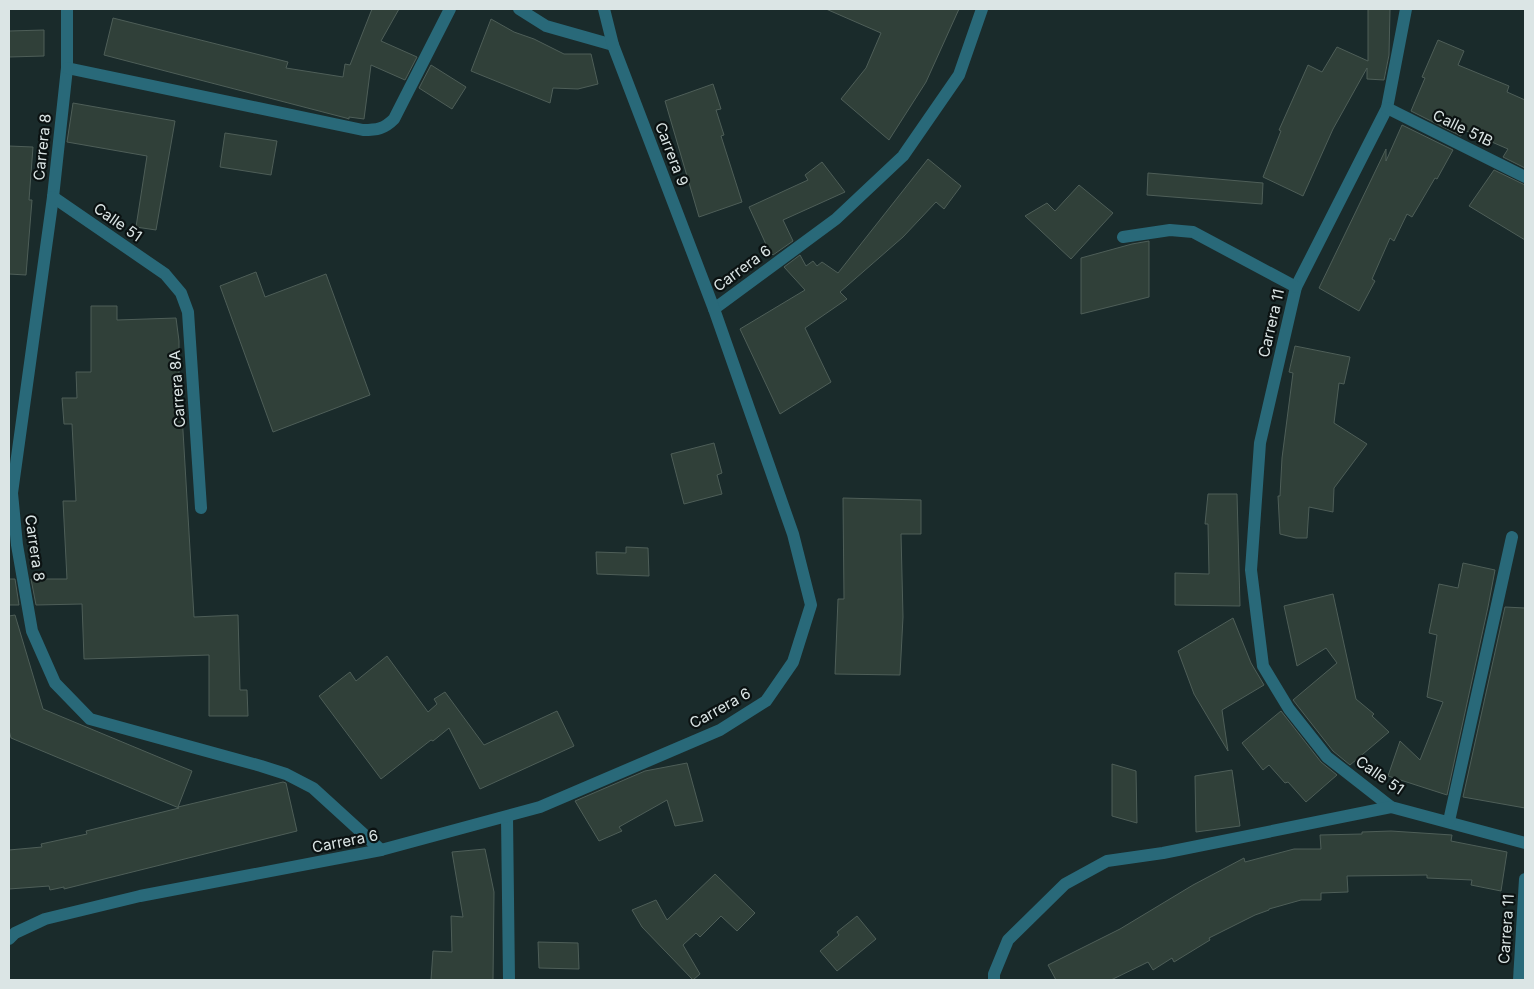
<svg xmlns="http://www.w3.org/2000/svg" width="1534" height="989" viewBox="0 0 1534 989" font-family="Inter,sans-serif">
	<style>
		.building { fill: #304039; stroke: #4e5e58 }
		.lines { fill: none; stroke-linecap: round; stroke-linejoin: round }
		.minor { stroke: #296979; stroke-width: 12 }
		.labels { text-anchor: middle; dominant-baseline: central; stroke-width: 4.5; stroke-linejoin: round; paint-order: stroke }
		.street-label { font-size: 15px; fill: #dbe5e5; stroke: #0b1212 }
	</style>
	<rect width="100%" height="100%" fill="#1a2b2b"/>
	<g class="building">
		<path d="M 372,9 L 399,9 L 381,41 L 417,57 L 405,80 L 371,65 L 364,119 L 349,117 L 349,119 L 346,118 L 104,55 L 113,18 L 288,62 L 286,68 L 343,77 L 345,64 L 350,65 Z"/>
		<path d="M 826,9 L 959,9 L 926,82 L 889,140 L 841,99 L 866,68 L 881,33 Z"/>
		<path d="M 1368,9 L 1390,9 L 1389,55 L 1384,80 L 1367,79 L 1367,68 L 1333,129 L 1303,196 L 1263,177 L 1281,131 L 1279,130 L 1308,65 L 1322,72 L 1337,47 L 1368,61 Z"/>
		<path d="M 491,19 L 514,32 L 534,39 L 564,54 L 591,54 L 598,84 L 578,89 L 553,88 L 550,103 L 471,71 Z"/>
		<path d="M 44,30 L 44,56 L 9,57 L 9,31 Z"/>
		<path d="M 1438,40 L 1464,51 L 1458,65 L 1509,86 L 1507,92 L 1525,100 L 1525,168 L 1503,157 L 1508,149 L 1464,130 L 1461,136 L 1411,111 L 1425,78 L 1422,77 Z"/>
		<path d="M 431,65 L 466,87 L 452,109 L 419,88 Z"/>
		<path d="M 713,84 L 721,109 L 716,110 L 724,135 L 721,136 L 742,202 L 699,217 L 665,101 Z"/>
		<path d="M 73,103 L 175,121 L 156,230 L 136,227 L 147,156 L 67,142 Z"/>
		<path d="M 1402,125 L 1453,150 L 1437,179 L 1435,178 L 1412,217 L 1407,214 L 1394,241 L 1390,238 L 1372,279 L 1375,281 L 1359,311 L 1319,288 L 1386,149 L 1386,161 Z"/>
		<path d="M 225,133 L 277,141 L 271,175 L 220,167 Z"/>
		<path d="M 9,146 L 33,147 L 29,200 L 32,200 L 26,275 L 9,274 Z"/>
		<path d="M 928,159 L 961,186 L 944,209 L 936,202 L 903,237 L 840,292 L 847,299 L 805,328 L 831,382 L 780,414 L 740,329 L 805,290 L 784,267 L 800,255 L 806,266 L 813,261 L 817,266 L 822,262 L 838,273 Z"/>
		<path d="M 822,162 L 845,192 L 783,220 L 793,241 L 773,255 L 769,251 L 749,207 L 808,180 L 805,175 Z"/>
		<path d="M 1494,170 L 1525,185 L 1525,240 L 1469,206 Z"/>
		<path d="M 1148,173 L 1263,183 L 1262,204 L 1147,195 Z"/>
		<path d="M 1079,185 L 1113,213 L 1071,259 L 1025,216 L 1047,203 L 1055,211 Z"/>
		<path d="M 1149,241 L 1149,297 L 1081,314 L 1081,258 L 1132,244 Z"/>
		<path d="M 256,272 L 265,297 L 326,274 L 370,395 L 273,432 L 220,286 Z"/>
		<path d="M 91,306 L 117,306 L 117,320 L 176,318 L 179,341 L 179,396 L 180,396 L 183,431 L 194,617 L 238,615 L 240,690 L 247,690 L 248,716 L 209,716 L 209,655 L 84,659 L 82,604 L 36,605 L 31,579 L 67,579 L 63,501 L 76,501 L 72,424 L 64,424 L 62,398 L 77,398 L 76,372 L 91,372 Z"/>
		<path d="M 1295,346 L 1350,357 L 1344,384 L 1339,383 L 1334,423 L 1367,444 L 1334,488 L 1333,512 L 1309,507 L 1307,538 L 1296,538 L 1280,534 L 1278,496 L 1280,496 L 1282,458 L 1293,373 L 1289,372 Z"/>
		<path d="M 714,443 L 722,473 L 717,475 L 722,494 L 684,504 L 671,454 Z"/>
		<path d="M 1208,494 L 1237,494 L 1240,606 L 1175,605 L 1175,573 L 1209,574 L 1208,524 L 1205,524 Z"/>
		<path d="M 843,498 L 921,500 L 921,534 L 901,534 L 903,617 L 900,675 L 835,674 L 838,599 L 844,599 Z"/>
		<path d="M 626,547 L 648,548 L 649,576 L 597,574 L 596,552 L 626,553 Z"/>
		<path d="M 1463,563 L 1495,570 L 1488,607 L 1447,795 L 1388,776 L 1400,741 L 1420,760 L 1443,702 L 1427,697 L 1437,635 L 1429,633 L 1439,584 L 1458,588 Z"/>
		<path d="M 9,579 L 15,579 L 19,605 L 9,605 Z"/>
		<path d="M 1333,594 L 1356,699 L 1374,714 L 1372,716 L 1389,732 L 1350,765 L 1333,751 L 1293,700 L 1337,663 L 1326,648 L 1297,666 L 1284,606 Z"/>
		<path d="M 1505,607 L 1525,608 L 1525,808 L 1463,797 Z"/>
		<path d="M 15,615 L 43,709 L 192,771 L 178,807 L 283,782 L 286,783 L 297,831 L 64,889 L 64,887 L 50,890 L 49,886 L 9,889 L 9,850 L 42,847 L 41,844 L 87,834 L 86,831 L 179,808 L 11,738 L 9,730 L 9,616 Z"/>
		<path d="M 1233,618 L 1251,663 L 1264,685 L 1222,710 L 1228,751 L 1194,694 L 1178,651 Z"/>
		<path d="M 387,656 L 428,712 L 437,704 L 434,699 L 445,692 L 484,745 L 557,711 L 574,746 L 480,789 L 449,728 L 433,741 L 431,740 L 381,779 L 319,696 L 350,672 L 356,681 Z"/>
		<path d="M 1281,711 L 1321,762 L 1337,775 L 1306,802 L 1288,782 L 1285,783 L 1269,765 L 1263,770 L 1242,743 Z"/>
		<path d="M 687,763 L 703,821 L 675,826 L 667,800 L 619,827 L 622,831 L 599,841 L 575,801 L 645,771 Z"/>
		<path d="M 1112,764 L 1136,771 L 1137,823 L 1112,816 Z"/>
		<path d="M 1232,770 L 1240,826 L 1196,832 L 1195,776 Z"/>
		<path d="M 1391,831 L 1452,835 L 1451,841 L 1507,852 L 1501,891 L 1471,885 L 1472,880 L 1427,878 L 1427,875 L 1347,876 L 1348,892 L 1321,893 L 1321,900 L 1301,900 L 1269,909 L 1269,910 L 1255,915 L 1209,938 L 1210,940 L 1174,962 L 1172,958 L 1153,970 L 1148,962 L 1111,980 L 1056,980 L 1048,965 L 1120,929 L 1193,885 L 1244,858 L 1245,862 L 1294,849 L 1321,849 L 1320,835 L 1362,834 L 1362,832 Z"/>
		<path d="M 485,849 L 494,892 L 493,980 L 431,980 L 433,951 L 452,952 L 451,916 L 463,917 L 452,852 Z"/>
		<path d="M 715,874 L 755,913 L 737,931 L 721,916 L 700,937 L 696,933 L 683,945 L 700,974 L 693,980 L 642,927 L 632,910 L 656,900 L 667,920 Z"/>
		<path d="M 857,916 L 876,939 L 837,971 L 820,951 L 839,935 L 837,932 Z"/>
		<path d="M 538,942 L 578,943 L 579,969 L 539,968 Z"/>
	</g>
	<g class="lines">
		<g class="minor">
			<path d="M 67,9 L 67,68 L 53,197 L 12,493 L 17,545 L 32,631 L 55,683 L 90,719 L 261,766 L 286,774 L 313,788 L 381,850"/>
			<path d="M 519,9 L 546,26 L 613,45"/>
			<path d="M 1406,9 L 1387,108 L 1296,287 L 1260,443 L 1251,570 L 1263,666 L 1289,709 L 1327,757 L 1391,807 L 1525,843"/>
			<path d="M 67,68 L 363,130 C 377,130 384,129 394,119 L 450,9"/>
			<path d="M 1387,108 L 1525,177"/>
			<path d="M 53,197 L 165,274 L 181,293 L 188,312 L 201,508"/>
			<path d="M 1123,237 L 1170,230 L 1193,232 L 1296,287"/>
			<path d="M 714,309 L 836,219 L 903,156 L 959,75 L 982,9"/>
			<path d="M 507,817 L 509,980"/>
			<path d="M 1449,821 L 1512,537"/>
			<path d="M 9,939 L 15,933 L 45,919 L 140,896 L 381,850 L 540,807 L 720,730 L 766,701 L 793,662 L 811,605 L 793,534 L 714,309 L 613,45 L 604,9"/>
			<path d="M 994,980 L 994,974 L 1008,940 L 1065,884 L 1107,861 L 1163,853 L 1391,807"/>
			<path d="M 1519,980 L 1525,879"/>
		</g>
	</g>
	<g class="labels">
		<g class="street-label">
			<text transform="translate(1463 128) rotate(26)">Calle 51B</text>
			<text transform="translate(42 147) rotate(-84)">Carrera 8</text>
			<text transform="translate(672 154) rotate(69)">Carrera 9</text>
			<text transform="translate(118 222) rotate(35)">Calle 51</text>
			<text transform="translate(742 268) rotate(-36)">Carrera 6</text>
			<text transform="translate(1271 323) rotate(-77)">Carrera 11</text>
			<text transform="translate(177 389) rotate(-94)">Carrera 8A</text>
			<text transform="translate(35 548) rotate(82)">Carrera 8</text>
			<text transform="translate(720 708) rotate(-29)">Carrera 6</text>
			<text transform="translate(1380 775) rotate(35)">Calle 51</text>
			<text transform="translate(345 841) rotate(-11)">Carrera 6</text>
			<text transform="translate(1506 929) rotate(-86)">Carrera 11</text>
		</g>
	</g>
	<rect width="1534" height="989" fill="none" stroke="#dbe5e5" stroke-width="20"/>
</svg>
